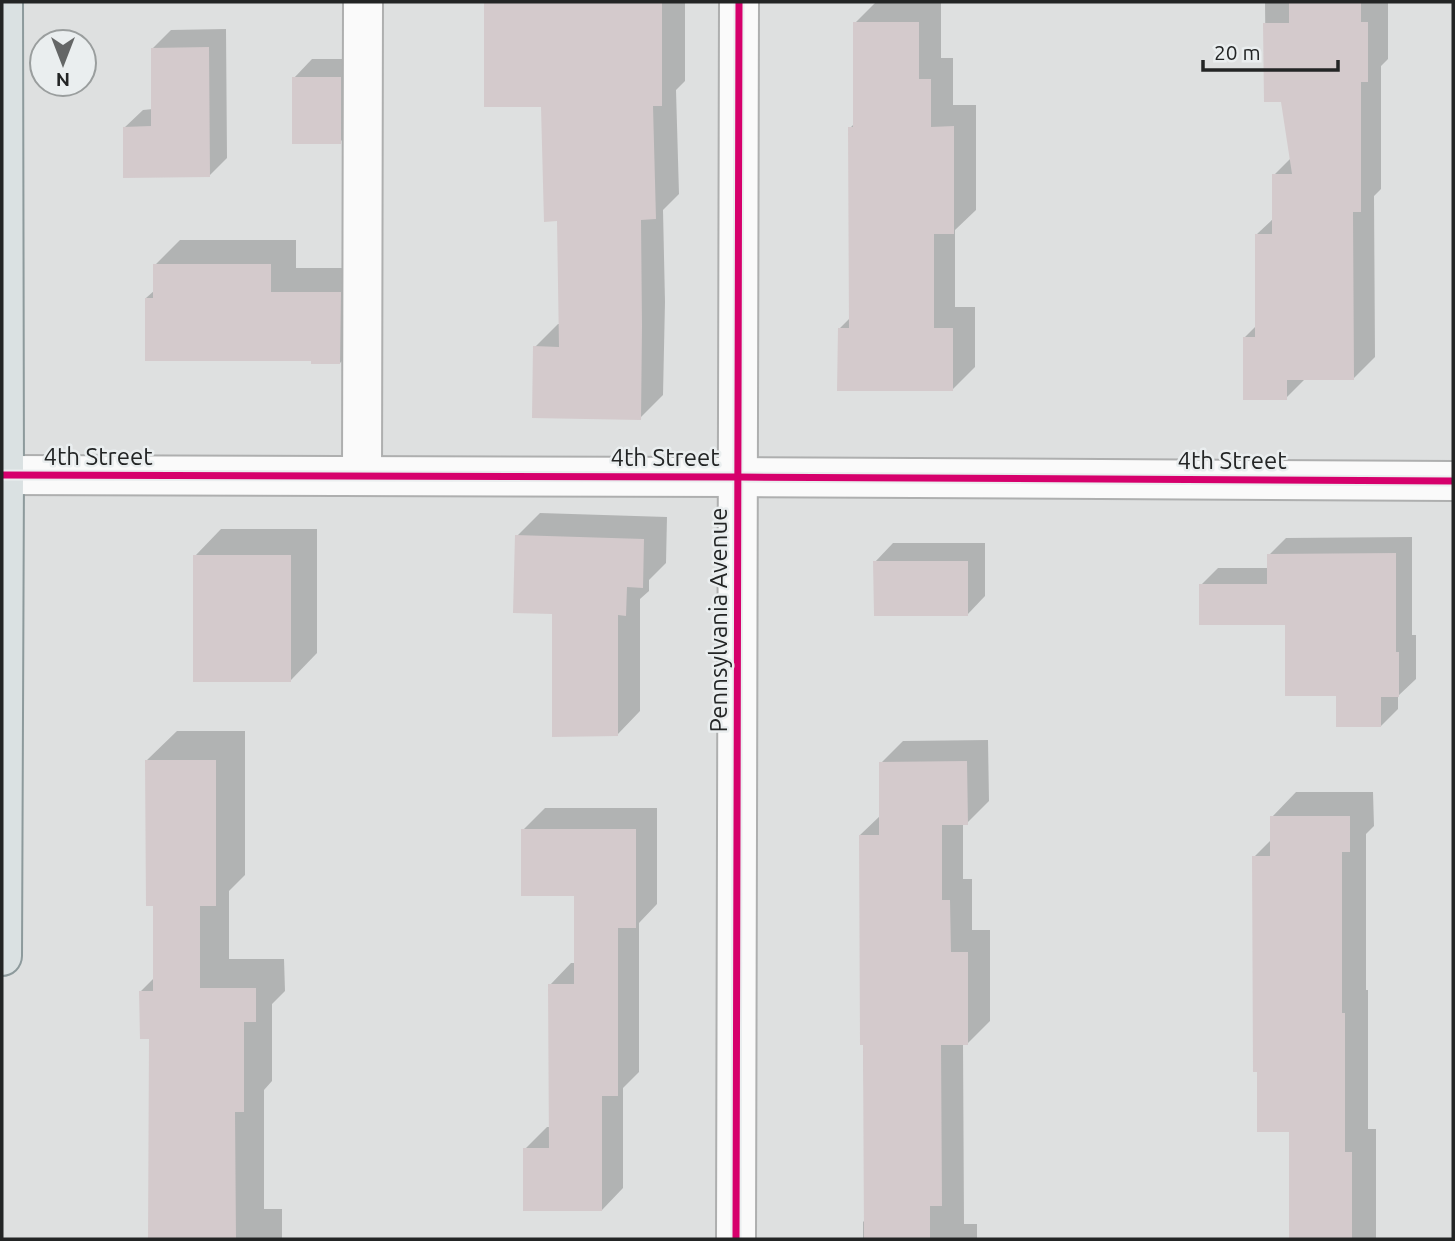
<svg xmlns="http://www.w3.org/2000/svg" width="1455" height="1241" viewBox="0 0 1455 1241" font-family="Ubuntu,sans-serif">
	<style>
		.shadow { fill: #0003 }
		.building { fill: #d4cacc }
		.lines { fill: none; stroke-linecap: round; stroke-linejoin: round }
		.minor-casing { stroke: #aeafaf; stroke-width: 42 }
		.major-casing { stroke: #8d9a9c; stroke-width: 42 }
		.minor { stroke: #fafafa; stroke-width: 38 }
		.major { stroke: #dae1e2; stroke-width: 38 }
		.cycleway-casing { stroke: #eaeeef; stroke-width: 11 }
		.cycleway { stroke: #d6006c; stroke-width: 7 }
		.labels { text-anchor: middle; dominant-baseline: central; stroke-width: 5; stroke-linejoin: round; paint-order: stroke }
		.street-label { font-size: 24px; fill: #232525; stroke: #eaeeef }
	</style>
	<rect width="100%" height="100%" fill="#dee0e0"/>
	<g class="shadow">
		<path d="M 486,2 L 685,2 L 685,81 L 676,90 L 679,194 L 663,210 L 665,302 L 663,395 L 640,418 L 535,347 L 558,324 L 560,324 L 558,220 L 543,105 L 486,105 Z"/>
		<path d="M 876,2 L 941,2 L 941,58 L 953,58 L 953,105 L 976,105 L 976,210 L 955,230 L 955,307 L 975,307 L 975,367 L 952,390 L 840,328 L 851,317 L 850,128 L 855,123 L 855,23 Z"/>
		<path d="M 1265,2 L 1388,2 L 1388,59 L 1381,66 L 1381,189 L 1374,196 L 1375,357 L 1354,378 L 1306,378 L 1286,398 L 1244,338 L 1257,325 L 1257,234 L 1274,218 L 1274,175 L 1291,158 L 1283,101 L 1266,100 Z"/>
		<path d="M 226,29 L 227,158 L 209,176 L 124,128 L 143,110 L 153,109 L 153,48 L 171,30 Z"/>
		<path d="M 312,59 L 358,59 L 358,124 L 340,142 L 294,78 Z"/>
		<path d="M 180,240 L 296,240 L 296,268 L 365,268 L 365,338 L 340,363 L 312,360 L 146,298 L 155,290 L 155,265 Z"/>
		<path d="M 540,513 L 667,517 L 666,563 L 649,580 L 649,591 L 640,599 L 640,711 L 617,735 L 517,536 Z"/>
		<path d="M 221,529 L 317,529 L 317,653 L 291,680 L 195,556 Z"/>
		<path d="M 1412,537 L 1412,635 L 1416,635 L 1416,679 L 1398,696 L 1398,709 L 1381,726 L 1338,694 L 1287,624 L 1201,585 L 1218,568 L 1269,568 L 1269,555 L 1286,538 Z"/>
		<path d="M 893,543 L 985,543 L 985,596 L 967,615 L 875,562 Z"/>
		<path d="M 177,731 L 245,731 L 245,875 L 229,891 L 229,959 L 284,959 L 285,991 L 272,1004 L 272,1081 L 264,1090 L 264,1209 L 282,1209 L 282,1239 L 150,1239 L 151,1038 L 141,991 L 154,978 L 154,904 L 147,760 Z"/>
		<path d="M 988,740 L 989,801 L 967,823 L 963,823 L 963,879 L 972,879 L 972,930 L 990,930 L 990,1021 L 968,1043 L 963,1043 L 964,1224 L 977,1224 L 977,1239 L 863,1239 L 863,1222 L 866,1219 L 860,835 L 881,815 L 881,763 L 903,741 Z"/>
		<path d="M 1296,792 L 1373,792 L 1374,826 L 1366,834 L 1366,990 L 1368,990 L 1368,1129 L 1376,1129 L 1376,1239 L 1291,1239 L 1291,1130 L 1254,857 L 1272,839 L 1272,817 Z"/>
		<path d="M 545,808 L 657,808 L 657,904 L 639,923 L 639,1072 L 623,1088 L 623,1188 L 602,1210 L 525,1149 L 547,1127 L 550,1127 L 550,985 L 571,963 L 576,963 L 576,894 L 523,830 Z"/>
	</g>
	<g class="building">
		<path d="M 484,2 L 662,2 L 662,106 L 653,106 L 656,219 L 641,220 L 642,326 L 641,420 L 532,418 L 533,346 L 559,347 L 557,221 L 544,222 L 541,107 L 484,107 Z"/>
		<path d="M 1289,2 L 1361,2 L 1361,22 L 1368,22 L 1368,82 L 1361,82 L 1361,212 L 1353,212 L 1354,380 L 1287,380 L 1287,400 L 1243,400 L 1243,337 L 1255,337 L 1255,234 L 1272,234 L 1272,174 L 1292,174 L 1281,102 L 1264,102 L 1263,23 L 1289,23 Z"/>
		<path d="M 853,22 L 919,22 L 919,79 L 931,79 L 931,127 L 954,126 L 954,234 L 934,234 L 934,328 L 953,328 L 953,391 L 837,391 L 838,328 L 849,328 L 848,127 L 853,127 Z"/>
		<path d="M 209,47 L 210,177 L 123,178 L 123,127 L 151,126 L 151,48 Z"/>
		<rect x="292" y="77" width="49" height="67"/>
		<path d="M 153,264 L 271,264 L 271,292 L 341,292 L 340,364 L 311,364 L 311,361 L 145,361 L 145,298 L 153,298 Z"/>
		<path d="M 515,535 L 644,539 L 643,588 L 627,587 L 626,616 L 618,615 L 618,736 L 552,737 L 552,614 L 513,613 Z"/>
		<path d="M 1396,553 L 1396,652 L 1399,652 L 1399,697 L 1381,697 L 1381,727 L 1336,727 L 1336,696 L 1285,696 L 1285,625 L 1199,625 L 1199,584 L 1267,584 L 1267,554 Z"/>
		<rect x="193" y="555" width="98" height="127"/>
		<path d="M 873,561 L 968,561 L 968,616 L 874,616 Z"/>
		<path d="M 145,760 L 216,760 L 216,906 L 200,906 L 200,988 L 256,988 L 256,1022 L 244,1022 L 244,1112 L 235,1112 L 236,1239 L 148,1239 L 149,1039 L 140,1039 L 139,991 L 153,991 L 153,906 L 146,906 Z"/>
		<path d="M 967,761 L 968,825 L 942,825 L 942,900 L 950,900 L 951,952 L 968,952 L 968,1045 L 941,1045 L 942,1206 L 930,1206 L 930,1239 L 864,1239 L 863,1045 L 860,1045 L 859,835 L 879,835 L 879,762 Z"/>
		<path d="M 1270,816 L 1350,816 L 1350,852 L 1342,852 L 1342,1013 L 1345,1013 L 1345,1152 L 1352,1152 L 1352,1239 L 1289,1239 L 1289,1132 L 1257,1132 L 1257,1072 L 1253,1072 L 1252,856 L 1270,856 Z"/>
		<path d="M 521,829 L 636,829 L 636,928 L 618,928 L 618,1096 L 602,1096 L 602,1211 L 523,1211 L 523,1148 L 549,1148 L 548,984 L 574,984 L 574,896 L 521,896 Z"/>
	</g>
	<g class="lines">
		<defs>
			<g id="minor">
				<path d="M 2,475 L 737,477 L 1453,481"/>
				<path d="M 362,476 L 363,2"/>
				<path d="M 736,1239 L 739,2"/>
			</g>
			<path id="major" d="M 2,956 L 4,475 L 3,2"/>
		</defs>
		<use href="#minor" class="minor-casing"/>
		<use href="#major" class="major-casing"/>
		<use href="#minor" class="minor"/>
		<use href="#major" class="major"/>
		<defs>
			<g id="cycleway">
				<path d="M 2,475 L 737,477 L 1453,481"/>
				<path d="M 736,1239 L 739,2"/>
			</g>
		</defs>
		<use href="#cycleway" class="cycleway-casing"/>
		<use href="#cycleway" class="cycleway"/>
	</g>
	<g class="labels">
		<g class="street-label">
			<text x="98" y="456">4th Street</text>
			<text x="665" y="457">4th Street</text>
			<text x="1232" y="460">4th Street</text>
			<text transform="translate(718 620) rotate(-90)">Pennsylvania Avenue</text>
		</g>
	</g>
	<rect width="1455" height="1241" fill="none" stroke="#232525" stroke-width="7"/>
	<g transform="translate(63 63) rotate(180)"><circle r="33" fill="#eaeeef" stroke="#9a9e9e" stroke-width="2"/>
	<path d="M0-5L12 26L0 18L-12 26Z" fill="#646666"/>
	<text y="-10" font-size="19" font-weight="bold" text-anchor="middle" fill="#232525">N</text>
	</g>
	<path d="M1203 60v10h135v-10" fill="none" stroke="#232525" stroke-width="3.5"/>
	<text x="1214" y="60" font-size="21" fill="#232525" stroke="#eaeeef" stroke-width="5" paint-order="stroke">20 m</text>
</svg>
